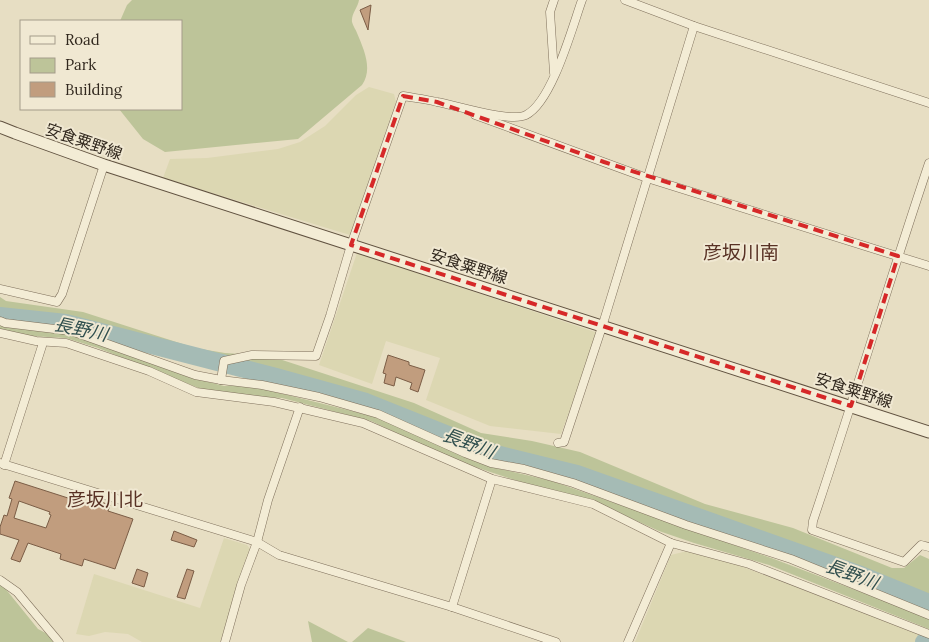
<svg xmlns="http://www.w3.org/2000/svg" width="929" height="642" viewBox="0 0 929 642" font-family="Lora,'Noto Sans JP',serif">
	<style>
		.farmland { fill: #dcd7b2 }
		.green { fill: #bdc499 }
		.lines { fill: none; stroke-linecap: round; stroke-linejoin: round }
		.river { stroke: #a5bbb5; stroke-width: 18 }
		.building { fill: #c19d7e; stroke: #7b5d46; fill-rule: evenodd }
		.minor-casing { stroke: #7f705c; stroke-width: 9 }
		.secondary-casing { stroke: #615240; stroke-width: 13 }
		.minor { stroke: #f3ecd5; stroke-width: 8 }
		.secondary { stroke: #f3ecd5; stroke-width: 11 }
		.marked { fill: none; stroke: #d62828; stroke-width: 4; stroke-dasharray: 10 6; stroke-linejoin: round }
		.labels { text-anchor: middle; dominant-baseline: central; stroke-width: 4; stroke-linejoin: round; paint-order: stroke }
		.street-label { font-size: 16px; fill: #31281e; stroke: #f0e8d2 }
		.water-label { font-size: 18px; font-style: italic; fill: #304f4e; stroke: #f0e8d2 }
		.quarter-label { font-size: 19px; fill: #583124; stroke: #f0e8d2 }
	</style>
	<rect width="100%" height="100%" fill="#e7dec3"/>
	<g class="farmland">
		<path d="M 369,87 L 394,94 L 396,102 L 350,235 L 163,178 L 170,159 L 207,158 L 278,149 L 300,142 L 325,126 L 356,95 Z"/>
		<path d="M 357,253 L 598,333 L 561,434 L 490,426 L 426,400 L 440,358 L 386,341 L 372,384 L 319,365 Z"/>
		<path d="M 224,538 L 247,545 L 251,550 L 220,642 L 142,642 L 128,634 L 105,632 L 89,636 L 76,634 L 94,574 L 200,608 Z"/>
		<path d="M 687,551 L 730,562 L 920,634 L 916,642 L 635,642 L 671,555 Z"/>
	</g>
	<g class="green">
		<path d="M 132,0 L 359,0 C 358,7 351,14 352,22 C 353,26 356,30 357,33 C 364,50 373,69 362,85 L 298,139 L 165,152 L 143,139 L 119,109 L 181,109 L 181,21 L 120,21 L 127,5 Z"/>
		<path d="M 0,297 L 6,301 L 83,312 L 195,348 L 225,353 L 270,356 L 414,403 L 481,433 L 532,441 L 580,452 L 705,504 L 793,528 L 892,568 L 904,568 L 920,555 L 929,559 L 929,601 L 868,577 L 573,468 L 498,451 L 396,409 L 343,392 L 276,373 L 197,362 L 69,321 L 32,317 L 0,308 Z"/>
		<path d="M 0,323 L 70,334 L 193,378 L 224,386 L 247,385 L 376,417 L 492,467 L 552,481 L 774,559 L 929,618 L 929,629 L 769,565 L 694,543 L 659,531 L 604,506 L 551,492 L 454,460 L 371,421 L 282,398 L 243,396 L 201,389 L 98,348 L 66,338 L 30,336 L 0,329 Z"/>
		<path d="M 0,582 L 38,629 L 63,642 L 0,642 Z"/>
		<path d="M 308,621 L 348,642 L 312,642 Z"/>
		<path d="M 368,628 L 406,642 L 352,642 Z"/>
	</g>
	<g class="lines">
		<g class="river">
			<path d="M 0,316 L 66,323 L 276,377 L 366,402 L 496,454 L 577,474 L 861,575 L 929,603"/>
			<path d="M 924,642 L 929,640"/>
		</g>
	</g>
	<g class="building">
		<path d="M 371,5 L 368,30 L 360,10 Z"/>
		<path d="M 388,355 L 409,362 L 409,365 L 425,370 L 418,392 L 410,389 L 412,383 L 396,377 L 394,386 L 384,383 L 386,374 L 383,373 Z"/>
		<path d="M 15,481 L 96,507 L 98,501 L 110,505 L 108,511 L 133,519 L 115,569 L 84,559 L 82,566 L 60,559 L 61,554 L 28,543 L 20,562 L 11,559 L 19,540 L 0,534 L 0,527 L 4,515 L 7,516 L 12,499 L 9,498 ZM 19,501 L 50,512 L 49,514 L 51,515 L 46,528 L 14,518 Z"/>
		<path d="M 174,531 L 197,540 L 194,547 L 171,540 Z"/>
		<path d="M 137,569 L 148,573 L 144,587 L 132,583 Z"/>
		<path d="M 187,569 L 194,571 L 185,599 L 177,597 Z"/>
	</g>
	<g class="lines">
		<defs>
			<g id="minor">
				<path d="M 625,0 L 694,26 L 929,103"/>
				<path d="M 554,73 L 550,12 L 554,0"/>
				<path d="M 475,115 L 647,178 L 929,266"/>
				<path d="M 929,163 C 889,282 853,402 813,521 L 812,530 L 904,562 L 921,545 L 929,547"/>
				<path d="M 0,289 L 57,302 L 62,294 L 104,165"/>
				<path d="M 0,321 L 5,323 L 71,331 L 195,375 L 221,380 L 262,385 L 319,397 L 378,414 L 465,453 L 491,463 L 524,469 L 573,483 L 686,525 L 791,559 L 929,615"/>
				<path d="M 0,333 L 36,341 L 66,343 L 149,371 L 196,392 L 274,402 L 363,423 L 492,479 L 593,504 L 671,543 L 749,564 L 929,634"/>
				<path d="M 221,380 L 224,361 L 252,355 L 316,356 L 330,316 L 351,245 L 403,96 C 414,98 425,99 437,102 C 455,105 510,123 526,115 C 552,102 572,28 582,0"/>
				<path d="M 558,443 L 564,442 L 602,327 L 694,26"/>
				<path d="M 0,463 L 257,542 L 279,555 L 452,607 L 556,642"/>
				<path d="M 4,465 L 42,346"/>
				<path d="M 0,580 L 17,592 L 59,642"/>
				<path d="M 452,607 L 492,479"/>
				<path d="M 225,642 L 241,585 L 257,542 L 268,500 L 300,407"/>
				<path d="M 628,642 L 671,543"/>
			</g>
			<path id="secondary" d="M 0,127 L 15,133 L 104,165 L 929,432"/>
		</defs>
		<use href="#minor" class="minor-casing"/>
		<use href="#secondary" class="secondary-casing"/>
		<use href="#minor" class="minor"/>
		<use href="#secondary" class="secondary"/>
	</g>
	<path class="marked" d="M 403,96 L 437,102 L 604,162 L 898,256 L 851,406 L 351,245 Z"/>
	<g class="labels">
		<g class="street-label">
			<text transform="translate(84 141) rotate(19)">安食粟野線</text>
			<text transform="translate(469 266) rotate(18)">安食粟野線</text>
			<text transform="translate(854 390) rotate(18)">安食粟野線</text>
		</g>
		<g class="water-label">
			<text transform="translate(81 329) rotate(12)">長野川</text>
			<text transform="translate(469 443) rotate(21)">長野川</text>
			<text transform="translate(852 574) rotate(20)">長野川</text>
		</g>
		<g class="quarter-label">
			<text x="741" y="252">彦坂川南</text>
			<text x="105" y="499">彦坂川北</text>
		</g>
	</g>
	<rect x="20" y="20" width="162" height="90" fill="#f0e8d2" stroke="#a49b8a"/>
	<rect x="30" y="36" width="25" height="8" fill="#f3ecd5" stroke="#a49b8a"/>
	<text x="65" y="45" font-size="15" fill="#31281e">Road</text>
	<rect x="30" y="58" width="25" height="15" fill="#bdc499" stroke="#a49b8a"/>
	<text x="65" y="70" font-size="15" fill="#31281e">Park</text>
	<rect x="30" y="82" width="25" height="15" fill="#c19d7e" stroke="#a49b8a"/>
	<text x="65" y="95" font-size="15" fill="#31281e">Building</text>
</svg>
